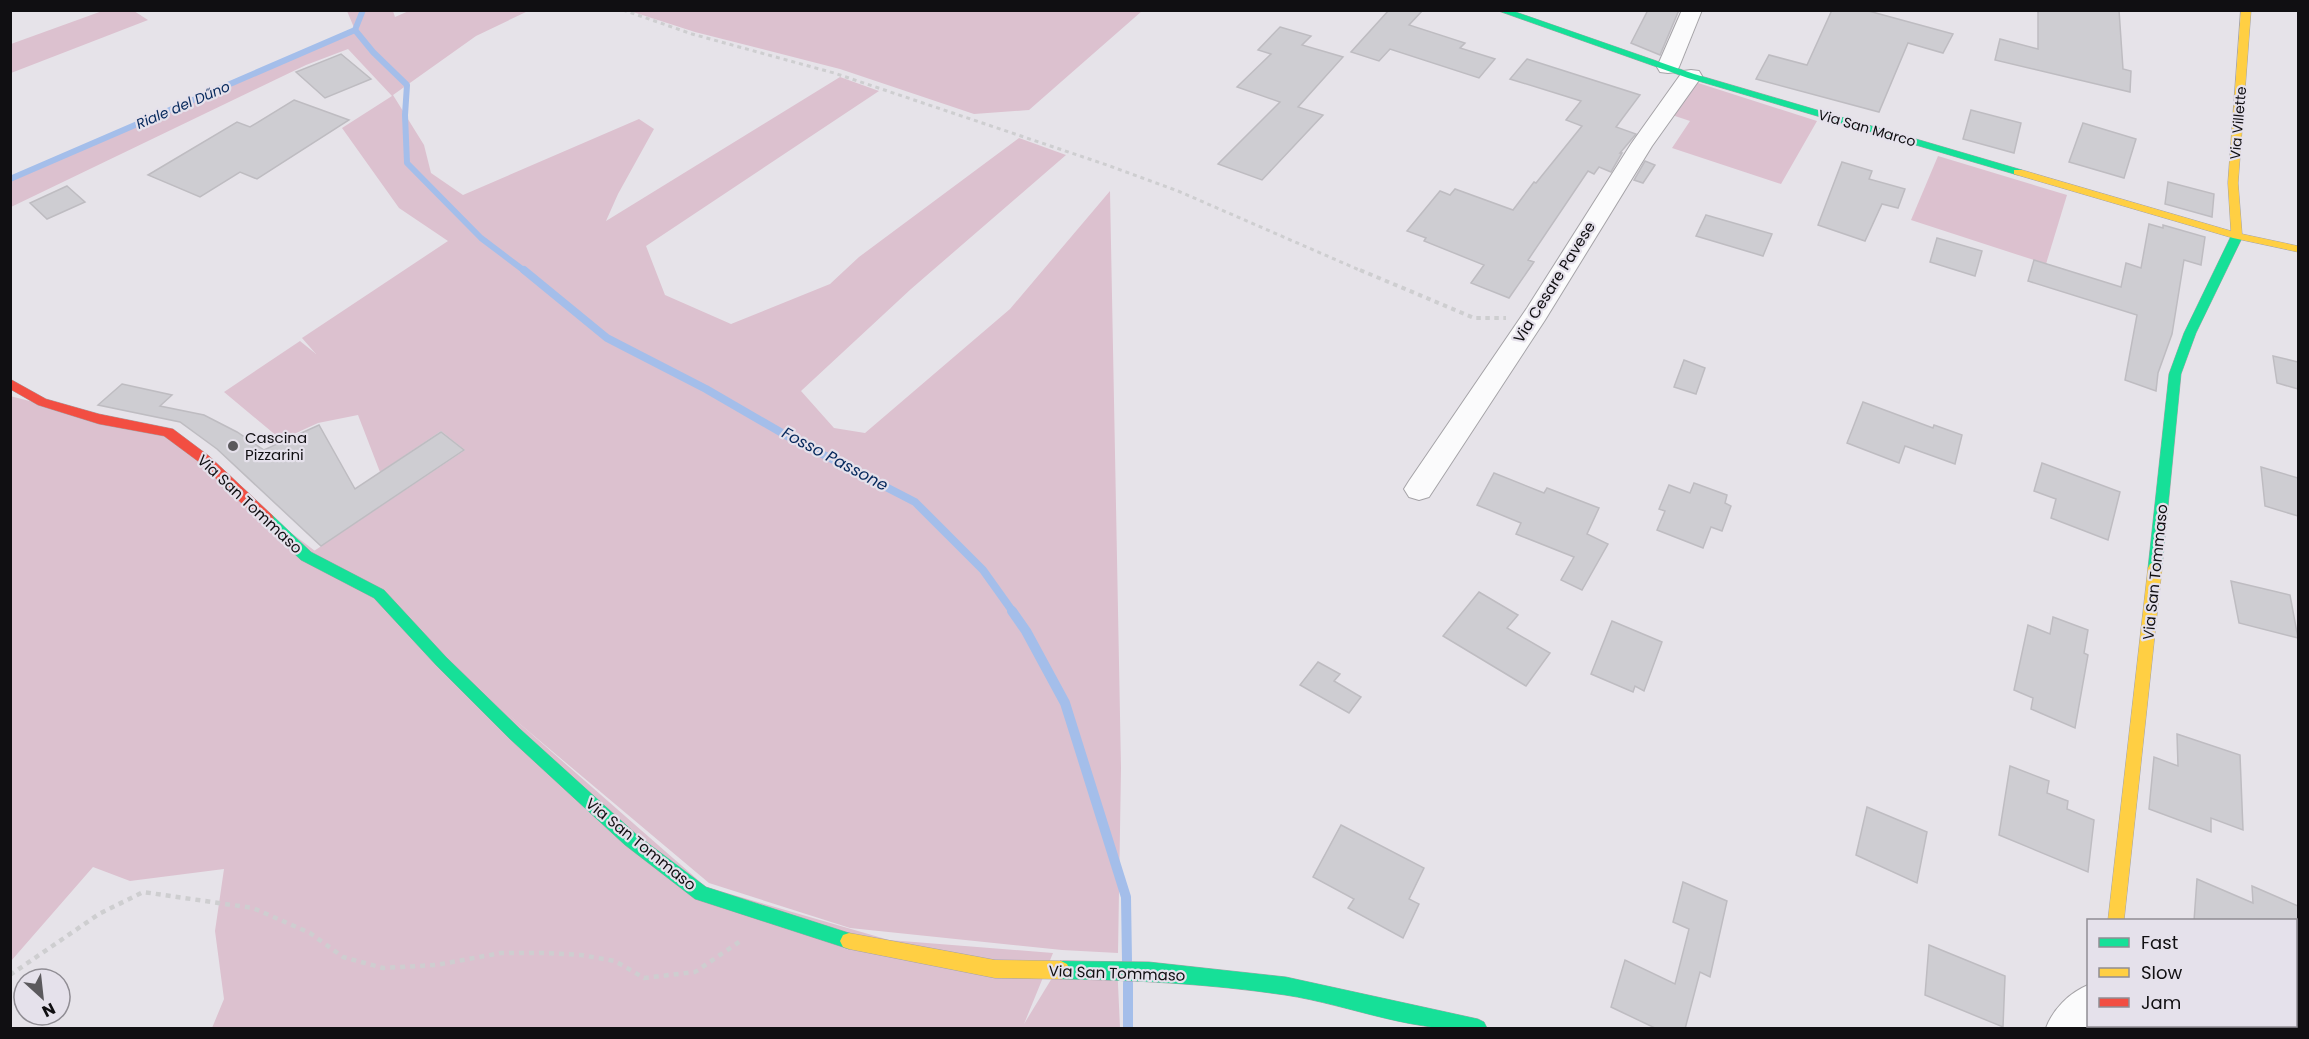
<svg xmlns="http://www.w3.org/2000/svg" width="2309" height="1039" viewBox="0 0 2309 1039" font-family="Poppins,sans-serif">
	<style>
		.green { fill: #dcc1cf }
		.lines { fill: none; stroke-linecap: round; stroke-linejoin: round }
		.stream-far2 { stroke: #a4beea; stroke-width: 6 }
		.stream-far1 { stroke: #a4beea; stroke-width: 8 }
		.stream { stroke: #a4beea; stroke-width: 10 }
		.building { fill: #cecdd2; stroke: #bebcc1; stroke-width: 1.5 }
		.street-casing { stroke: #a5a3a7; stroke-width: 2 }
		.fast-casing { stroke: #a5a3a7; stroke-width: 1 }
		.slow-casing { stroke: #a5a3a7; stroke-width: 1 }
		.jam-casing { stroke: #a5a3a7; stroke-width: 1 }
		.path-far2 { stroke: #ceced0; stroke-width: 3; stroke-dasharray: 4 4; stroke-linecap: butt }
		.path-far1 { stroke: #ceced0; stroke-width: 4; stroke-dasharray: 4.5 4.5; stroke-linecap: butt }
		.path { stroke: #ceced0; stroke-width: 4.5; stroke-dasharray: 5 5; stroke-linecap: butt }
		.street { fill: #fbfbfc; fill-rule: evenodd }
		.fast { fill: #16e098; fill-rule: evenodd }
		.slow { fill: #ffcf43; fill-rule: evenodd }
		.jam { fill: #f24e42; fill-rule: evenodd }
		.poi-dot { fill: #5b595d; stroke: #e5e1eb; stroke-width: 2 }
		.labels { text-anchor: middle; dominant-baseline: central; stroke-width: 4.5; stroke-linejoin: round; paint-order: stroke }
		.far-water-label { font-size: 14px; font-style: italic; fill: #04275b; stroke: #e5e1eb }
		.far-street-label { font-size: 14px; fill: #100f12; stroke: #e5e1eb }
		.street-label { font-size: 15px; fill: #100f12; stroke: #e5e1eb }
		.poi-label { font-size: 15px; fill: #100f12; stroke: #e5e1eb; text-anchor: start }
		.water-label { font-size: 16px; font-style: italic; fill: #04275b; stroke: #e5e1eb }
	</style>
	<rect width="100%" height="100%" fill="#e6e3e9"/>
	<g class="green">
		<path d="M 105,10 L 134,11 L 148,20 L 11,73 L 11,44 Z"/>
		<path d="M 411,10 L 528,11 L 476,36 L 393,95 L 424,145 L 431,173 L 463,195 L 639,119 L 654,129 L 618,194 L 606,221 L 840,77 L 879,91 L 646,246 L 665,295 L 731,324 L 830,284 L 859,257 L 1019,138 L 1066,155 L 911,289 L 801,391 L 834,428 L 865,433 L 1010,309 L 1110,191 L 1121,768 L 1118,953 L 1062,950 L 850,928 L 709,883 L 314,551 L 465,450 L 441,431 L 380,472 L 358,415 L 318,423 L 294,434 L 278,437 L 224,392 L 300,341 L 316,354 L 302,338 L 448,241 L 399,208 L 342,128 L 392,96 L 348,49 L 306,65 L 11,207 L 11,178 L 355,30 L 347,11 L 393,11 L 395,17 Z"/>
		<path d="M 636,11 L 636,10 L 1142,11 L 1029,110 L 974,114 L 840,69 L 695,32 L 633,12 Z"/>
		<path d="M 1692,81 L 1817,121 L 1781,184 L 1672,148 L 1690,121 L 1669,114 Z"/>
		<path d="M 1938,156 L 2067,195 L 2046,264 L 1911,220 Z"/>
		<path d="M 10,396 L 163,435 L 374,596 L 706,887 L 889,940 L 1053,953 L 1024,1024 L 1063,960 L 1117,962 L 1120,1028 L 212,1028 L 224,999 L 215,931 L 224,869 L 130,881 L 93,867 L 11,961 Z"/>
	</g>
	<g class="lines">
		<g class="stream-far2">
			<path d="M 355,30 L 373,52 L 407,85 L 405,115 L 407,163 L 481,238 L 526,272"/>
			<path d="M 355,30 L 363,10"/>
			<path d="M 10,179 L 355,30"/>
		</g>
		<path class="stream-far1" d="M 524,270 L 607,338 L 706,389 L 789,437 L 915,502 L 983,570 L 1013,612"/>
		<g class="stream">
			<path d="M 1012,611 L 1026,631 L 1065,703 L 1126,897 L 1127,961"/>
			<path d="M 1128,983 L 1128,1028"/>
		</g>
	</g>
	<g class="building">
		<path d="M 1389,10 L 1423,10 L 1409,25 L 1465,43 L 1460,48 L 1495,59 L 1479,78 L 1390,49 L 1379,61 L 1351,52 Z"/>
		<path d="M 1648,10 L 1679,10 L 1660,55 L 1631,43 Z"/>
		<path d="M 1832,10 L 1865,10 L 1953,34 L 1943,53 L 1908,43 L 1879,112 L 1756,79 L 1769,55 L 1807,65 Z"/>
		<path d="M 2038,10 L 2119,10 L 2123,69 L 2131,71 L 2130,92 L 1995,60 L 2000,39 L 2038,49 Z"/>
		<path d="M 1280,27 L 1311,36 L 1302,45 L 1343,57 L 1298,107 L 1323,115 L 1262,180 L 1218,164 L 1280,102 L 1237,87 L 1271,54 L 1258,50 Z"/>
		<path d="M 341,54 L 371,79 L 325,98 L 296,72 Z"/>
		<path d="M 1527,59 L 1640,95 L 1616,127 L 1636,134 L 1620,153 L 1622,153 L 1611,172 L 1599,167 L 1594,174 L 1588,171 L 1528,260 L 1534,262 L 1509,298 L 1471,283 L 1484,265 L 1424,241 L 1426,238 L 1407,231 L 1440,191 L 1450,195 L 1455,189 L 1513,210 L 1534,182 L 1536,183 L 1582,126 L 1566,120 L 1581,101 L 1510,79 Z"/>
		<path d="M 294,100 L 349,120 L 257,179 L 240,172 L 200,197 L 148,175 L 237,122 L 250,127 Z"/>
		<path d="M 1971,110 L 2021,123 L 2014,153 L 1963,139 Z"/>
		<path d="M 2083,123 L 2136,139 L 2124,178 L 2069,162 Z"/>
		<path d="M 1645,161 L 1655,165 L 1643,183 L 1634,180 Z"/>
		<path d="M 1842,162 L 1872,171 L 1869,179 L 1905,189 L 1898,208 L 1882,204 L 1865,241 L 1818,225 Z"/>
		<path d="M 2168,182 L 2214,194 L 2212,217 L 2165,204 Z"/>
		<path d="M 67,186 L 85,202 L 47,219 L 30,203 Z"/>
		<path d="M 1706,215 L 1772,234 L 1763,256 L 1696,236 Z"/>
		<path d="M 2149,224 L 2163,228 L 2163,225 L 2205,237 L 2201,265 L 2184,260 L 2172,334 L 2158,373 L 2156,391 L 2125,380 L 2137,315 L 2028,281 L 2034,260 L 2121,287 L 2126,263 L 2141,268 Z"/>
		<path d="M 1937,238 L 1982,251 L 1975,276 L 1930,262 Z"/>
		<path d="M 2273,356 L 2298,362 L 2298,389 L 2277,383 Z"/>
		<path d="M 1684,360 L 1705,368 L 1696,394 L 1674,387 Z"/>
		<path d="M 122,384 L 172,395 L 160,406 L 204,415 L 237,432 L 264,450 L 319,425 L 355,489 L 441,432 L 464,450 L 321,546 L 217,449 L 180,422 L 98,405 Z"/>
		<path d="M 1863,402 L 1933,428 L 1934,425 L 1962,435 L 1955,464 L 1905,446 L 1899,463 L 1847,443 Z"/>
		<path d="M 2042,463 L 2120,492 L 2108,540 L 2051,518 L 2056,499 L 2034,491 Z"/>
		<path d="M 2261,467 L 2298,478 L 2298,516 L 2265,506 Z"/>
		<path d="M 1494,473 L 1544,493 L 1547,488 L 1599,508 L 1587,534 L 1608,544 L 1582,590 L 1561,580 L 1574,557 L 1516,534 L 1521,523 L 1477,505 Z"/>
		<path d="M 1694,483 L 1727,495 L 1725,503 L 1731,506 L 1722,531 L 1711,527 L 1703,548 L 1657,530 L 1665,511 L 1659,509 L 1669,485 L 1690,493 Z"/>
		<path d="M 2231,581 L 2290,595 L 2298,638 L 2239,623 Z"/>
		<path d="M 1479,592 L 1518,615 L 1507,628 L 1550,653 L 1526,686 L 1443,636 Z"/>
		<path d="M 2053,617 L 2088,630 L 2084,653 L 2088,655 L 2075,728 L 2031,709 L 2033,698 L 2014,690 L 2028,625 L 2050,634 Z"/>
		<path d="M 1612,621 L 1662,642 L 1644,691 L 1635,686 L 1633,692 L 1591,674 Z"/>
		<path d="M 1318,662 L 1340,674 L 1334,681 L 1361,697 L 1349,713 L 1300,685 Z"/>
		<path d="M 2177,734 L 2240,755 L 2243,830 L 2211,818 L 2211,832 L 2149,809 L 2154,757 L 2178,766 Z"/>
		<path d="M 2010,766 L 2049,781 L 2047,793 L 2068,801 L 2067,809 L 2094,820 L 2088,872 L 1999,835 Z"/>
		<path d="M 1867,807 L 1927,832 L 1917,883 L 1856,855 Z"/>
		<path d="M 1341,825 L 1424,868 L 1409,899 L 1419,904 L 1403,938 L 1348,908 L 1354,899 L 1313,877 Z"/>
		<path d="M 2197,879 L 2253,903 L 2252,886 L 2298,906 L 2298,921 L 2194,921 Z"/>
		<path d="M 1683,882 L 1727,901 L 1710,977 L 1700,972 L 1685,1029 L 1657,1029 L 1611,1007 L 1625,960 L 1675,984 L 1689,929 L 1673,922 Z"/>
		<path d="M 1929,945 L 2005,976 L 2003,1027 L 1925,995 Z"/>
	</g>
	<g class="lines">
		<defs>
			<g id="street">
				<path d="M 1682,10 L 1702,10 L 1679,67 L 1676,72 L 1668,73 L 1660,72 L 1657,67 Z"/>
				<path d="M 1691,70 L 1699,71 L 1702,76 L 1652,146 L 1545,320 L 1429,497 L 1419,500 L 1409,497 L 1404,489 L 1409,481 L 1527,308 L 1631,144 L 1683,71 Z"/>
				<path d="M 2088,985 L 2088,1026 L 2096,1026 L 2093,1028 L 2046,1028 C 2053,1009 2069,993 2088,985 Z"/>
			</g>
			<g id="fast">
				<path d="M 1496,10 L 1510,10 L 1694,74 L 2022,170 L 2023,172 L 2018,175 L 2014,174 L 1688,78 Z"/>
				<path d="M 2237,232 L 2243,236 L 2196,333 L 2181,374 L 2162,568 L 2160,572 L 2150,572 L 2148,568 L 2169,374 L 2184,333 L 2231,236 Z"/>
				<path d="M 267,514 L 272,515 L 311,552 L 384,590 L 446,657 L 520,729 L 637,835 L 706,887 L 849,933 L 855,935 L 858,941 L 855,947 L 849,949 L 695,899 L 625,845 L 510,739 L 436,665 L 374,598 L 301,560 L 262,523 L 260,519 L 262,515 Z"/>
				<path d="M 1061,961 L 1149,962 L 1286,977 L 1478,1019 L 1484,1022 L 1487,1028 C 1419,1036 1351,1005 1285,995 C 1210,984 1136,980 1061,979 L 1055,976 L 1052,970 L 1055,964 Z"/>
			</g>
			<g id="slow">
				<path d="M 2241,10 L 2251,10 L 2238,183 L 2242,234 L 2298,246 L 2298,252 L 2233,238 L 2014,174 L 2014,170 L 2022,170 L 2231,231 L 2228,183 Z"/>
				<path d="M 2155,562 L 2160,564 L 2162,568 L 2124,920 L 2108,920 L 2148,568 L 2150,564 Z"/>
				<path d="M 849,933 L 995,960 L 1061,961 L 1067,964 L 1070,970 L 1067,976 L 1061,979 L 995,978 L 849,949 L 843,947 L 840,941 L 843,935 Z"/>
			</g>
			<path id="jam" d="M 10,379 L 46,399 L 99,414 L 173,429 L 209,456 L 272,515 L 274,519 L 272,523 L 262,523 L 199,462 L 164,436 L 99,424 L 38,405 L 10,389 Z"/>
		</defs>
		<use href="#street" class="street-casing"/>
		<use href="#fast" class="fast-casing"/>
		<use href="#slow" class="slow-casing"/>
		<use href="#jam" class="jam-casing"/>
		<path class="path-far2" d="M 623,10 L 692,34 L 834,73 L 1107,165 L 1178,191 L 1364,272"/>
		<path class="path-far1" d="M 1360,270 L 1474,318 L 1506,318"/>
		<path class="path" d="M 10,975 L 99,914 L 143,892 L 253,908 L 310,933 L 343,957 L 383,968 L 436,965 L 501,953 L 544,953 L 581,955 L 615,961 L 644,978 L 695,972 L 742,940"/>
		<use href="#street" class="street"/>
		<use href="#fast" class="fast"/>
		<use href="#slow" class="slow"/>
		<use href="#jam" class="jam"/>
	</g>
	<circle class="poi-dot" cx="233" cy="446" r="6"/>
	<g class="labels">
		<g class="far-water-label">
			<text transform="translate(183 105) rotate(-23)">Riale del Dűno</text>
		</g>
		<g class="far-street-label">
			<text transform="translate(2238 123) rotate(-85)">Via Villette</text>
			<text transform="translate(1867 128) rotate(16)">Via San Marco</text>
		</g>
		<g class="street-label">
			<text transform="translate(1554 282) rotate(-58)">Via Cesare Pavese</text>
			<text transform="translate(250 504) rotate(43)">Via San Tommaso</text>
			<text transform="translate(2155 572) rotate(-84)">Via San Tommaso</text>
			<text transform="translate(641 844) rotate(39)">Via San Tommaso</text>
			<text transform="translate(1117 973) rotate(2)">Via San Tommaso</text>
		</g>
		<g class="poi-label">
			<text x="245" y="437">Cascina<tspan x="245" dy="17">Pizzarini</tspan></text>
		</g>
		<g class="water-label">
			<text transform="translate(835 459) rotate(28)">Fosso Passone</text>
		</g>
	</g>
	<rect width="2309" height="1039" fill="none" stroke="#100f12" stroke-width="24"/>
	<rect x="2087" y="919" width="210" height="108" fill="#e5e1eb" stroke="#908d94" stroke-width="1.5"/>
	<rect x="2099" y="938" width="30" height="9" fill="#16e098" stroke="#908d94" stroke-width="1.5"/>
	<text x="2141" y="949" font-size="18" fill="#100f12">Fast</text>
	<rect x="2099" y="968" width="30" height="9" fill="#ffcf43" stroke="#908d94" stroke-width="1.5"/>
	<text x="2141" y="979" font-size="18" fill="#100f12">Slow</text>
	<rect x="2099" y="998" width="30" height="9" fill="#f24e42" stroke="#908d94" stroke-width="1.5"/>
	<text x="2141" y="1009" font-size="18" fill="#100f12">Jam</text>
	<g transform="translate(42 997) rotate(153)"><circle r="28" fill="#e5e1eb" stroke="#908d94" stroke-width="1.5"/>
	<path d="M0-4.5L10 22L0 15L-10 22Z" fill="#5b595d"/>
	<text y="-9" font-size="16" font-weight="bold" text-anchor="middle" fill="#100f12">N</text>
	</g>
</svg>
